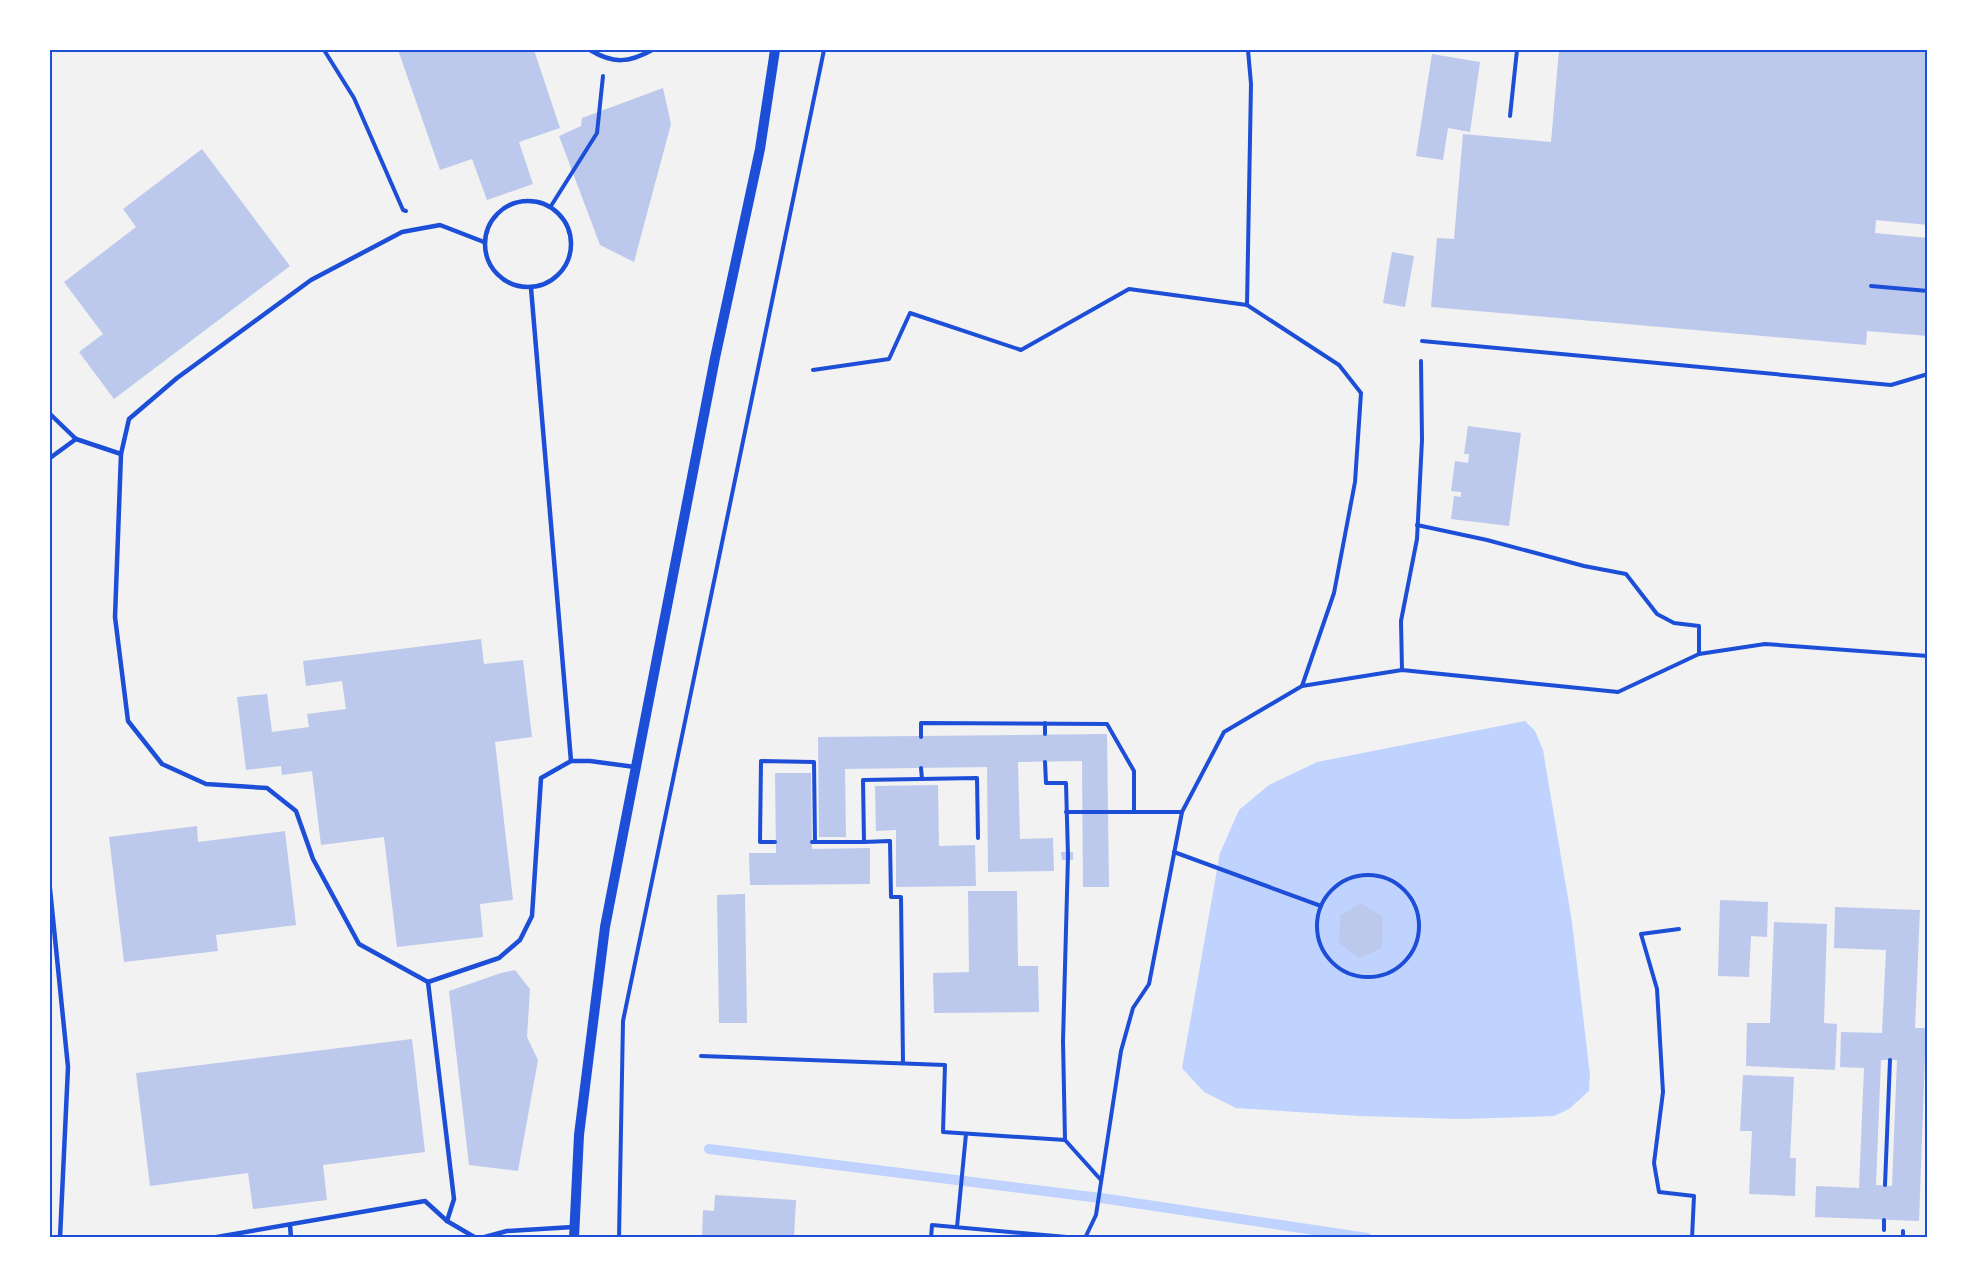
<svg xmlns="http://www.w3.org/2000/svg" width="1977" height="1287" viewBox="0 0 1977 1287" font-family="Inter,sans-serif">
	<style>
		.water { fill: #bfd3fe }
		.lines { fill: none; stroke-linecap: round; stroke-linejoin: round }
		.stream { stroke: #bfd3fe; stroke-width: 10 }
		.building { fill: #bdc9ec; fill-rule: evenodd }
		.path { stroke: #1d4ed8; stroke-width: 4 }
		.service { stroke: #1d4ed8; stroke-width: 4.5 }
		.tertiary { stroke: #1d4ed8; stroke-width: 10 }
		.neatline { fill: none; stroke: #1d4ed8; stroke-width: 2 }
	</style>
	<rect width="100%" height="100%" fill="#f2f2f2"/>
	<path class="water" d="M 1525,721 L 1535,731 L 1543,750 L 1572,922 L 1590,1075 L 1589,1091 L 1569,1109 L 1554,1116 L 1460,1119 L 1359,1116 L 1236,1108 L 1204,1092 L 1182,1068 L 1220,853 L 1239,810 L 1269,785 L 1317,762 Z"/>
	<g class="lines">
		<path class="stream" d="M 709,1149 L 1108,1199 L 1367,1238"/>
	</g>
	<g class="building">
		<path d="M 398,50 L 534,50 L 560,128 L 519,142 L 533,184 L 487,200 L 472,159 L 440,170 Z"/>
		<path d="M 1559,50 L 1928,50 L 1928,225 L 1876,220 L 1875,233 L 1928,238 L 1928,336 L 1867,331 L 1866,345 L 1431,307 L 1437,238 L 1454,239 L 1463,134 L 1551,142 Z"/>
		<path d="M 1432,54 L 1480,62 L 1470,132 L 1448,128 L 1443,160 L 1416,156 Z"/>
		<path d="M 663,88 L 671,124 L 634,262 L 600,245 L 559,136 L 581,126 L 582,118 Z"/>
		<path d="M 202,149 L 290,266 L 114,399 L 79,352 L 103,334 L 64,282 L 136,227 L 123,209 Z"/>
		<path d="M 1392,252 L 1414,256 L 1405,307 L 1383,303 Z"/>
		<path d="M 1468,426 L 1521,433 L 1509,526 L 1451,519 L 1454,496 L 1461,497 L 1461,492 L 1451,491 L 1455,461 L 1468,463 L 1469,454 L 1464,454 Z"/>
		<path d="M 481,639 L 484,664 L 523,660 L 532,737 L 495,742 L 513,900 L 480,904 L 483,937 L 397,947 L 384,837 L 321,845 L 312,771 L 282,775 L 281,766 L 246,770 L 237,697 L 267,694 L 272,732 L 309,727 L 307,714 L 346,709 L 342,681 L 306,686 L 303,661 Z"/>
		<path d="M 1107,734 L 1109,887 L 1083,887 L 1082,761 L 1018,762 L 1020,839 L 1053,838 L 1054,871 L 988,872 L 987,767 L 845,769 L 846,837 L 819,837 L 818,737 Z"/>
		<path d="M 775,773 L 811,773 L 812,849 L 870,848 L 870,884 L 750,885 L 749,853 L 776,853 Z"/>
		<path d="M 938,785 L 939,846 L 975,845 L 976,886 L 896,887 L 896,830 L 876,831 L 875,786 Z"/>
		<path d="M 197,826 L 198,842 L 285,831 L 296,925 L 216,935 L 218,951 L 124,962 L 109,837 Z"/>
		<path d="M 1061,852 L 1073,852 L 1073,860 L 1062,860 Z"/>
		<path d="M 968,891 L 1017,891 L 1018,966 L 1038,966 L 1039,1012 L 934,1013 L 933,973 L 969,972 Z"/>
		<path d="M 745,894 L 747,1023 L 719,1023 L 717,895 Z"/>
		<path d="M 1720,900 L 1768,902 L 1767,937 L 1751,936 L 1749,977 L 1718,976 Z"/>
		<path d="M 1361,903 L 1383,917 L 1382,948 L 1359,958 L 1339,943 L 1340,916 Z"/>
		<path d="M 1835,907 L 1920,910 L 1915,1028 L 1926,1028 L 1919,1221 L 1815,1217 L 1816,1186 L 1859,1188 L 1864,1068 L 1840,1067 L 1841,1032 L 1882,1033 L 1886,950 L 1834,948 ZM 1881,1060 L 1897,1060 L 1892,1186 L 1876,1185 Z"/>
		<path d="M 1774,922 L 1827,924 L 1824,1023 L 1837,1024 L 1835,1070 L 1746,1066 L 1747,1023 L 1770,1023 Z"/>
		<path d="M 515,970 L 530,989 L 527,1037 L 538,1060 L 518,1171 L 469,1165 L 449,991 L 501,973 Z"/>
		<path d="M 412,1039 L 425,1152 L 323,1165 L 327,1200 L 253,1209 L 248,1173 L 150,1186 L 136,1073 Z"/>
		<path d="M 1743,1075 L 1794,1077 L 1790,1158 L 1796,1158 L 1795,1196 L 1749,1194 L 1752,1131 L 1740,1131 Z"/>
		<path d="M 715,1195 L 796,1200 L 794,1238 L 702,1238 L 703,1210 L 714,1211 Z"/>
	</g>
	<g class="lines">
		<g class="path">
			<path d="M 324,50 L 354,98 L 403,210 L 406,211"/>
			<path d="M 1248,50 L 1251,84 L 1247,305 L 1339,365 L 1361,393 L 1355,482 L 1334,593 L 1302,686"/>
			<path d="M 1510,116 L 1517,50"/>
			<path d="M 551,206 L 597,133 L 603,76"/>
			<path d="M 1871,286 L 1928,291"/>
			<path d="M 1422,341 L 1891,385 L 1928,374"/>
			<path d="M 813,370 L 889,359 L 910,313 L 1021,350 L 1129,289 L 1247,305"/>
			<path d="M 1417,525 L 1487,540 L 1584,566 L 1626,574 L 1657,614 L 1674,623 L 1699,626 L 1699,654"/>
			<path d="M 1402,670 L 1401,621 L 1417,539 L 1422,440 L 1421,361"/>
			<path d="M 1045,723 L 1045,734"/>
			<path d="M 921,737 L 921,723 L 1107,724 L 1134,771 L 1134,812"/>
			<path d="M 1045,762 L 1046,783 L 1066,783 L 1068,856 L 1063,1041 L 1065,1140 L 1101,1180"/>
			<path d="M 921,768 L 922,779"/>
			<path d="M 1066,812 L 1182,812"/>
			<path d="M 775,842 L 760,842 L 761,761 L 814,762 L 815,842"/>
			<path d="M 812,842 L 864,842"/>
			<path d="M 1174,852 L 1321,906"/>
			<circle cx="1368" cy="926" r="51"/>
			<path d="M 1679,929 L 1641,934 L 1657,989 L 1663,1092 L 1654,1163 L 1659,1192 L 1694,1196 L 1692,1238"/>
			<path d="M 701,1056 L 945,1065 L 943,1132 L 1065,1140"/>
			<path d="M 903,1063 L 901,897 L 891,897 L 890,841 L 864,842 L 863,780 L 977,778 L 978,838"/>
			<path d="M 1885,1185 L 1890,1060"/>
			<path d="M 957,1227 L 966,1134"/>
			<path d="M 1884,1230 L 1884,1220"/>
			<path d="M 619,1238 L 623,1021 L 824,50"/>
			<path d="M 931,1238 L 932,1225 L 1078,1238"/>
			<path d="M 1085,1238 L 1096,1215 L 1121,1051 L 1133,1008 L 1149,984 L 1182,812 L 1224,732 L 1302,686 L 1402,670 L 1618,692 L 1699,654 L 1765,644 L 1928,656"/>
			<path d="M 1903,1238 L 1903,1231"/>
		</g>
		<g class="service">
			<path d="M 590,50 C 613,64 629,63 652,50"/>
			<circle cx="528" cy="244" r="43"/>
			<path d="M 531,288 L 571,761"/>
			<path d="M 50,414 L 76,439 L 121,454 L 129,419 L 177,378 L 311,280 L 402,232 L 440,225 L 484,242"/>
			<path d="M 121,454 L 115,617 L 128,721 L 162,764 L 206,784 L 267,788 L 296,811 L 313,859 L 359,944 L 428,982"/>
			<path d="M 50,458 L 76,439"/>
			<path d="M 50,889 L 68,1067 L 60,1238"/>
			<path d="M 447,1221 L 454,1199 L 428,982 L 499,958 L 520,940 L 532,916 L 541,778 L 571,761 L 590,761 L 635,767"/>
			<path d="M 290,1225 L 291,1238"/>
			<path d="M 211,1238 L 425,1201 L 447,1221 L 476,1238"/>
			<path d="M 481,1238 L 507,1231 L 573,1227"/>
		</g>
		<path class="tertiary" d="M 574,1238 L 579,1135 L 605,927 L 715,358 L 760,149 L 775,50"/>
	</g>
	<rect width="1977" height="1287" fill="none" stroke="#ffffff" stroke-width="102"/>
	<rect x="51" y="51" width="1875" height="1185" class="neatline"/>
</svg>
